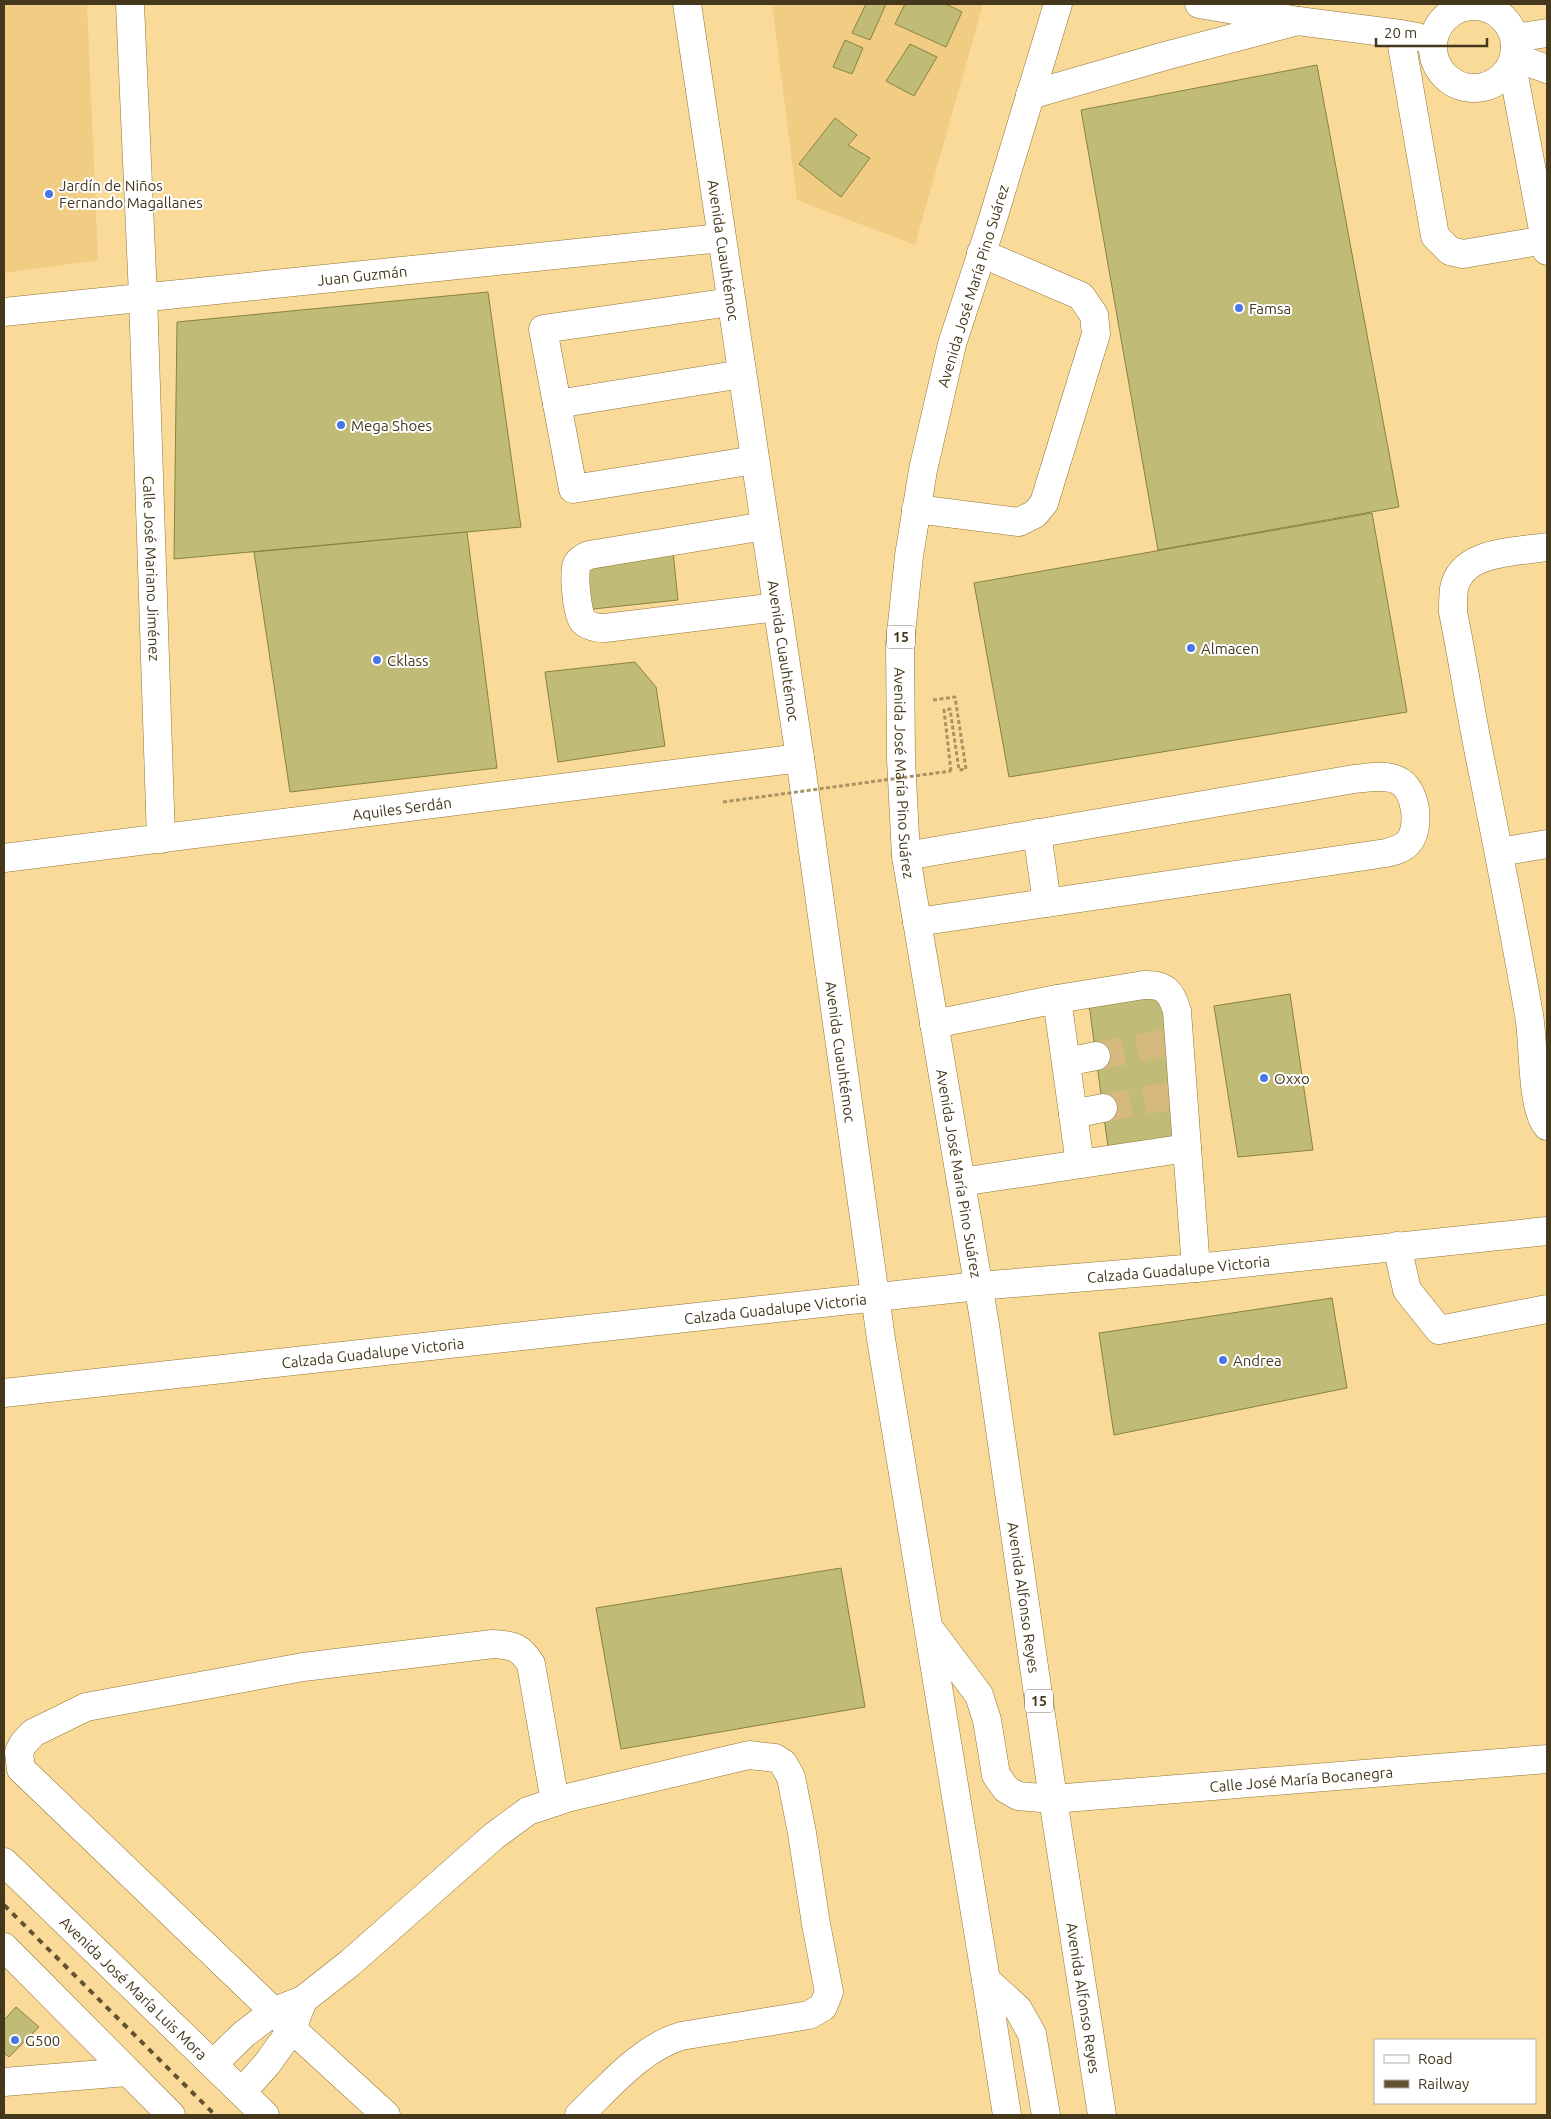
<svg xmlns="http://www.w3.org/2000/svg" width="1551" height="2119" viewBox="0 0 1551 2119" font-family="Ubuntu,sans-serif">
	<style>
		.built { fill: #f0cd83 }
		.building { fill: #c0bb76; stroke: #88833f }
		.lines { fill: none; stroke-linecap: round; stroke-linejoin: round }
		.minor-tunnel { stroke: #d5b97f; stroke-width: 28; stroke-dasharray: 28 14; stroke-linecap: butt }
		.minor-casing { stroke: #927534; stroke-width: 29 }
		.highway-casing { stroke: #927534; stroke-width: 29 }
		.path { stroke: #aa9362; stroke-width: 3; stroke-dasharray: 4 2.5; stroke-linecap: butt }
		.minor { stroke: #fff; stroke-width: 28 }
		.highway { stroke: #fff; stroke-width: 28 }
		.rail { stroke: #625231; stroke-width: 4; stroke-dasharray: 6 6; stroke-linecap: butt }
		.path-bridge { stroke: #aa9362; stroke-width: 3; stroke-dasharray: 4 2.5; stroke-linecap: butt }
		.poi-dot { fill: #4875e8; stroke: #fff; stroke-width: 2 }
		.labels { text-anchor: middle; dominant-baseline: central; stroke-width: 4; stroke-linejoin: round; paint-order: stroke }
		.shield { fill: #fff; stroke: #7c7360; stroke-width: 1 }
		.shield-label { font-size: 14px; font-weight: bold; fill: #44371c }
		.poi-label { font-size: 15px; fill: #44371c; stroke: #fff; text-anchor: start }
		.street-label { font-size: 15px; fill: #44371c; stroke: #fff }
	</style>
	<rect width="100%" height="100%" fill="#f9da98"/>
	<g class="built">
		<path d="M 4,4 L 87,4 L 98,260 L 4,273 Z"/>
		<path d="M 772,4 L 983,4 L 915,245 L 797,200 Z"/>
	</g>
	<g class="building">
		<path d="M 866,4 L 886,4 L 870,40 L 852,33 Z"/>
		<path d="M 905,4 L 946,4 L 962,12 L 946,47 L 895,24 Z"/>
		<path d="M 845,40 L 863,48 L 852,74 L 833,67 Z"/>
		<path d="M 910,44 L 937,57 L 914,96 L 886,81 Z"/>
		<path d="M 1317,65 L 1399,507 L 1158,550 L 1081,110 Z"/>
		<path d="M 835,118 L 857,135 L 848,145 L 870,158 L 841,197 L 799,164 Z"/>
		<path d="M 488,292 L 521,527 L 174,559 L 177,322 Z"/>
		<path d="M 1372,513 L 1407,712 L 1009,777 L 974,583 Z"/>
		<path d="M 467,532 L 497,768 L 290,792 L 254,552 Z"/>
		<path d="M 673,552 L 678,600 L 584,610 L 580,563 Z"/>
		<path d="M 635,662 L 656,687 L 665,746 L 558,762 L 545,672 Z"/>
		<path d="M 1160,992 L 1183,1137 L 1108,1147 L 1089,1004 Z"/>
		<path d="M 1290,994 L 1313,1150 L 1238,1157 L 1214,1006 Z"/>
		<path d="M 1332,1298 L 1347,1388 L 1114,1435 L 1099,1333 Z"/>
		<path d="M 841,1568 L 865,1707 L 621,1749 L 596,1608 Z"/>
		<path d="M 16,2007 L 39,2027 L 9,2057 L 4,2053 L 4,2020 Z"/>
	</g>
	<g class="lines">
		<g class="minor-tunnel">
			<path d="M 1096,1056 L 1168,1043"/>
			<path d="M 1103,1108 L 1176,1095"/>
		</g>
		<defs>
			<g id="minor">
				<path id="s1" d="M 130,4 L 143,296 L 161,839"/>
				<circle cx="1474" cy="47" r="41"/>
				<path d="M 1298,21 L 1400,34 L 1417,37"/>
				<path d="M 1400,34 L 1435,236 L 1450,251 L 1463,254 L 1545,240"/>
				<path d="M 1515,38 L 1547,33"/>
				<path d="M 1514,57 L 1547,69"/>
				<path d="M 1512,65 L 1547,251"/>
				<path d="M 1030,95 L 1165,56 L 1298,21 L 1199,4"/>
				<path d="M 731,302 L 543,329 L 573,489 L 755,460"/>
				<path id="s2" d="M 4,312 L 721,238"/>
				<path d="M 557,404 L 742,374"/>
				<path d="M 916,509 L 1019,522 L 1035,514 L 1044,503 L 1096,334 L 1094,315 L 1081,296 L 981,253"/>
				<path d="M 765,526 L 589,555 C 584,557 580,559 577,564 C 573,573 577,614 583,621 C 589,627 597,628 605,628 L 777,607"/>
				<path d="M 1547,547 C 1517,552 1461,550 1454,589 C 1453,596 1453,605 1453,612 C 1463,661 1470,709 1480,758 C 1497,844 1514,929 1529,1015 C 1534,1041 1531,1108 1547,1126"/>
				<path d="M 1037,833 L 1047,903"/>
				<path d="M 1500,852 L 1547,844"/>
				<path d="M 906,856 L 1354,779 C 1367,778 1385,774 1397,780 C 1417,788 1421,829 1408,843 C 1402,849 1394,851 1386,853 L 917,922"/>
				<path id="s3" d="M 4,858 L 800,758"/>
				<path d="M 1057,999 L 1080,1164"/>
				<path d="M 934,1024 L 1057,999 L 1144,985 C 1166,984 1171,992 1177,1011 L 1187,1148"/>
				<path d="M 1066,1062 L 1096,1056"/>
				<path d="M 1073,1114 L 1103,1108"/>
				<path d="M 961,1182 L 1187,1148 L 1196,1268"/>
				<path d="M 1397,1246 L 1407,1290 L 1439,1330 L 1547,1309"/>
				<path id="s4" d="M 4,1393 L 978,1286 L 1196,1268 L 1547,1231"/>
				<path id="s5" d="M 1053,1799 L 1547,1759"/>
				<path id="s6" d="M 4,1862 L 265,2115"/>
				<path d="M 4,1947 L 171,2115"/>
				<path d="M 303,2000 L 350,1963 L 494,1836 L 528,1811 L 567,1798 L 749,1755 L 775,1758 L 783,1763 L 791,1777 L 802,1833 L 816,1924 L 829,1992 L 823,2007 L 809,2015 L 681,2036 C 640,2049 610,2086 579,2115"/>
				<path d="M 213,2064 L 244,2034 L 274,2011 L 303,2000 L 292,2029 L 267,2064 L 242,2092"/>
				<path d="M 4,2082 L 127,2072"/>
				<path d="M 386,2115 L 292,2029 L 21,1769 L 19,1752 L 23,1744 L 33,1733 L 86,1707 L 303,1667 L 493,1644 C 514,1645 520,1647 531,1664 L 555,1802"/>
			</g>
			<g id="highway">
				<path id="s7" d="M 687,4 L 800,758 L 881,1339 L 986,1980 L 1007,2115"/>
				<path id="s8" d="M 1058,4 L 991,225 L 952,344 L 923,470 L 909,556 L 900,644 L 901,759 L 906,856 L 985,1325 L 1053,1799 L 1102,2115"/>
				<path d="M 931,1631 L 979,1695 L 987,1720 L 996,1775 L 1006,1789 L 1018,1796 L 1053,1799"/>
				<path d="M 986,1980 L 1018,2009 L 1032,2034 L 1046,2115"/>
			</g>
		</defs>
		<use href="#minor" class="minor-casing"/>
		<use href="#highway" class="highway-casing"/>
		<path class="path" d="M 933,700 L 955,697 L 966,769 L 959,770 L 950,709 L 944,710 L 951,771"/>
		<use href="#minor" class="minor"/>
		<use href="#highway" class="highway"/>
		<path class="rail" d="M 4,1905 L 215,2115"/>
		<path class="path-bridge" d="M 723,802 L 951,771"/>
	</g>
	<g class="poi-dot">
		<circle cx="49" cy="194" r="5"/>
		<circle cx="1239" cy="308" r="5"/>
		<circle cx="341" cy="425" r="5"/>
		<circle cx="1191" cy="648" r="5"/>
		<circle cx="377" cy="660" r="5"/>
		<circle cx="1264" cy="1078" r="5"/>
		<circle cx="1223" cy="1360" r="5"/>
		<circle cx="15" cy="2040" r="5"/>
	</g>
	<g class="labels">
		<g class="shield">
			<rect x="887" y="625.5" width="28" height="23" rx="4"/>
			<rect x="1025" y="1689.5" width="28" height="23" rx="4"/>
		</g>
		<g class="shield-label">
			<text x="901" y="637">15</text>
			<text x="1039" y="1701">15</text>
		</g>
		<g class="poi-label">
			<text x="59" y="185">Jardín de Niños<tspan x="59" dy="17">Fernando Magallanes</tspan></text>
			<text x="1249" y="308">Famsa</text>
			<text x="351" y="425">Mega Shoes</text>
			<text x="1201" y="648">Almacen</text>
			<text x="387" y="660">Cklass</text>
			<text x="1274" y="1078">Oxxo</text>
			<text x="1233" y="1360">Andrea</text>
			<text x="25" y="2040">G500</text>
		</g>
		<g class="street-label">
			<text stroke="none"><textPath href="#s7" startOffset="249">Avenida Cuauhtémoc</textPath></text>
			<text stroke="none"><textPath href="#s2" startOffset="360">Juan Guzmán</textPath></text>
			<text transform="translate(973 286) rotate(-73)">Avenida José María Pino Suárez</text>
			<text stroke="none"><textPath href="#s1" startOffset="565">Calle José Mariano Jiménez</textPath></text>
			<text stroke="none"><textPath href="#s7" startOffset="654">Avenida Cuauhtémoc</textPath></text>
			<text stroke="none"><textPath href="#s8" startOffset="790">Avenida José María Pino Suárez</textPath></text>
			<text stroke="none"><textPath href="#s3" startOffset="401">Aquiles Serdán</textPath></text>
			<text stroke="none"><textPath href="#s7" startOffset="1059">Avenida Cuauhtémoc</textPath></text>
			<text stroke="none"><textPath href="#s8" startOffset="1195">Avenida José María Pino Suárez</textPath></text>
			<text stroke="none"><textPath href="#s4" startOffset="1181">Calzada Guadalupe Victoria</textPath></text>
			<text stroke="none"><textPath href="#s4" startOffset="776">Calzada Guadalupe Victoria</textPath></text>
			<text stroke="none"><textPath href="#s4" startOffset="371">Calzada Guadalupe Victoria</textPath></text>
			<text stroke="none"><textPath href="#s8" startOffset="1624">Avenida Alfonso Reyes</textPath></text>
			<text stroke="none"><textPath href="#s5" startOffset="249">Calle José María Bocanegra</textPath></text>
			<text stroke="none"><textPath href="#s6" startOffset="181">Avenida José María Luis Mora</textPath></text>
			<text stroke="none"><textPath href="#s8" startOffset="2029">Avenida Alfonso Reyes</textPath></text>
		</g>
	</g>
	<rect width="1551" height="2119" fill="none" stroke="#44371c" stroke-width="10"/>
	<rect x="1374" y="2039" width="162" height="65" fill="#ffffff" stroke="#b4afa4"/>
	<rect x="1384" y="2055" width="25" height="8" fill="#ffffff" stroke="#b4afa4"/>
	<text x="1418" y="2064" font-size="15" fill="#44371c">Road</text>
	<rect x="1384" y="2080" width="25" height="8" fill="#625231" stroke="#b4afa4"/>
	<text x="1418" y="2089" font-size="15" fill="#44371c">Railway</text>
	<path d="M1376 38v8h111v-8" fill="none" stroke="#44371c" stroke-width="2.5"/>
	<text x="1384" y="38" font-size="15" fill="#44371c" stroke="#ffffff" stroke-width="4" paint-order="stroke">20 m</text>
</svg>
